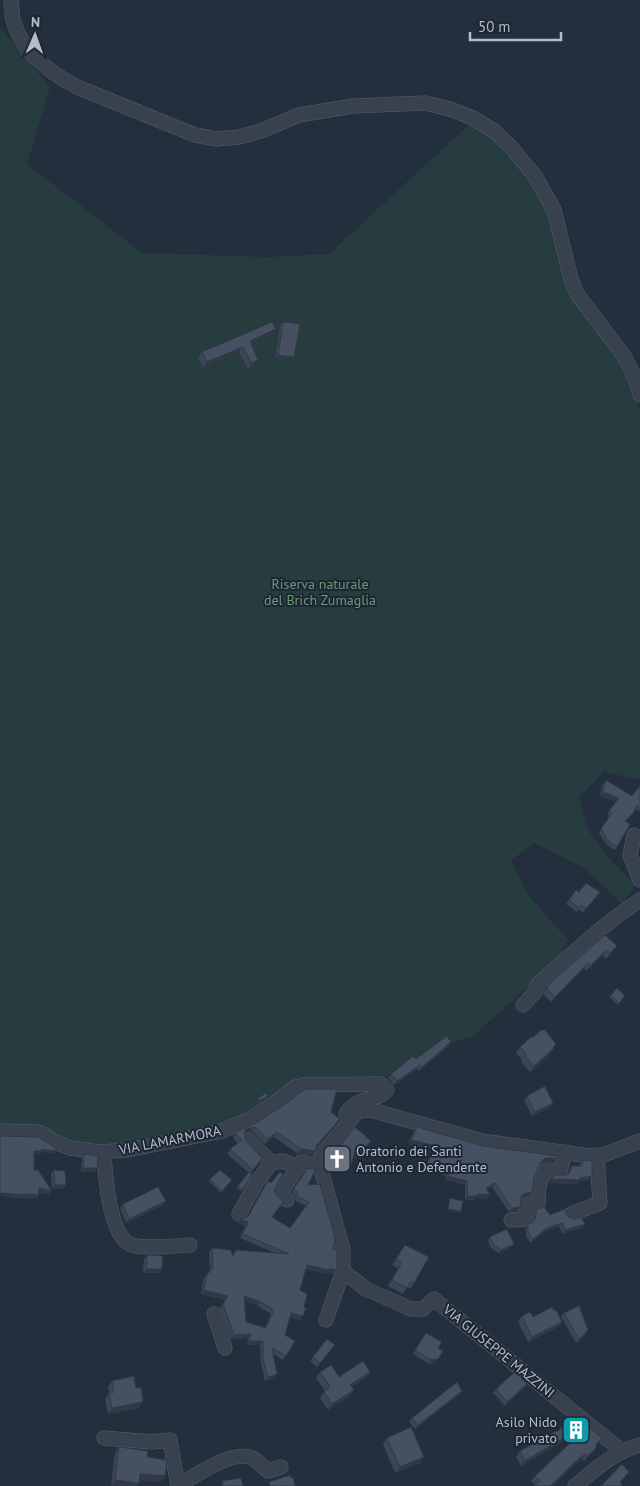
<svg xmlns="http://www.w3.org/2000/svg" width="640" height="1486" viewBox="0 0 640 1486" font-family="'PT Sans',sans-serif">
	<style>
		.green { fill: #263c3f }
		.lines { fill: none; stroke-linecap: round; stroke-linejoin: round }
		.minor-casing { stroke: #565f6c; stroke-width: 15 }
		.minor { stroke: #38414e; stroke-width: 14 }
		.wall { fill: #3b4654; fill-rule: evenodd }
		.shaded-wall { fill: #303945 }
		.building { fill: #455162; stroke: #303945; fill-rule: evenodd }
		.labels { text-anchor: middle; dominant-baseline: central; stroke-width: 4; stroke-linejoin: round; paint-order: stroke }
		.park-label { font-size: 14px; fill: #6b9a76; stroke: #1d2633 }
		.street-label { font-size: 14px; fill: #b4bcc9; stroke: #1d2633 }
		.poi-label { font-size: 14px; fill: #b4bcc9; stroke: #1d2633; text-anchor: start }
	</style>
	<rect width="100%" height="100%" fill="#242f3e"/>
	<path class="green" d="M 0,27 L 50,87 L 27,164 L 142,253 L 266,257 L 329,254 L 473,121 L 521,164 L 549,210 L 571,295 L 622,359 L 640,412 L 640,777 L 636,779 L 604,772 L 579,797 L 588,830 L 608,857 L 636,885 L 622,904 L 584,868 L 535,843 L 511,860 L 529,896 L 568,940 L 556,962 L 472,1037 L 432,1048 L 379,1081 L 297,1082 L 256,1109 L 220,1128 L 102,1148 L 0,1128 Z"/>
	<g class="lines">
		<defs>
			<g id="minor">
				<path d="M 11,0 C 12,6 12,14 13,20 C 22,52 49,72 77,87 L 195,135 L 217,139 L 239,137 L 261,131 L 299,115 L 353,106 L 425,103 L 450,109 L 473,118 L 494,131 L 511,147 L 535,176 L 554,210 L 571,279 L 577,294 L 624,356 L 635,378 L 640,395"/>
				<path d="M 634,835 L 630,855 L 640,880"/>
				<path d="M 523,1005 L 535,992 L 538,984 C 571,954 603,925 640,900"/>
				<path d="M 0,1131 L 38,1132 L 45,1135 L 53,1141 L 70,1148 L 99,1152 L 127,1150 L 222,1131 L 248,1120 L 276,1102 L 295,1087 L 304,1085 L 375,1084 L 381,1084 L 387,1090 C 378,1102 358,1095 346,1114"/>
				<path d="M 249,1140 L 266,1157 L 271,1163"/>
				<path d="M 104,1152 C 105,1172 109,1239 132,1245 C 147,1249 174,1246 190,1245"/>
				<path d="M 287,1200 L 280,1194 L 301,1162 L 320,1166"/>
				<path d="M 239,1214 L 256,1183 L 271,1163 L 283,1161 L 298,1167"/>
				<path d="M 571,1214 L 600,1203 L 597,1155"/>
				<path d="M 511,1220 L 525,1219 L 526,1205 L 538,1203 L 539,1185 L 546,1170 L 560,1171 L 565,1152"/>
				<path d="M 343,1271 L 366,1289 L 411,1309 L 423,1309 L 434,1299 L 622,1451"/>
				<path d="M 214,1314 L 225,1348"/>
				<path d="M 326,1320 L 343,1271 L 343,1250 L 320,1166 L 321,1155 L 358,1111 L 371,1110 L 482,1141 L 590,1156 L 603,1155 L 640,1141"/>
				<path d="M 104,1438 L 152,1442 L 170,1440 L 178,1486"/>
				<path d="M 179,1485 C 196,1475 234,1449 252,1458 C 258,1461 263,1467 268,1471 L 281,1467"/>
				<path d="M 575,1486 C 595,1469 614,1452 640,1445"/>
			</g>
		</defs>
		<use href="#minor" class="minor-casing"/>
		<use href="#minor" class="minor"/>
	</g>
	<g class="wall">
		<path d="M 283,322 L 292,361 L 275,359 L 280,326 Z"/>
		<path d="M 272,334 L 251,344 L 254,366 L 248,369 L 239,352 L 203,368 L 198,358 L 202,352 Z"/>
		<path d="M 606,780 L 632,796 L 640,787 L 640,811 L 635,809 L 631,816 L 626,821 L 617,847 L 615,850 L 606,844 L 599,833 L 609,816 L 607,814 L 616,802 L 600,796 L 603,784 Z"/>
		<path d="M 576,890 L 579,892 L 597,896 L 583,913 L 578,909 L 577,912 L 566,904 Z"/>
		<path d="M 605,935 L 617,946 L 613,951 L 606,959 L 603,955 L 586,971 L 584,968 L 551,1002 L 543,994 L 545,989 L 549,984 Z"/>
		<path d="M 617,988 L 625,996 L 618,1005 L 609,997 Z"/>
		<path d="M 532,1038 L 556,1044 L 550,1054 L 530,1072 L 521,1062 L 522,1060 L 516,1053 L 520,1047 Z"/>
		<path d="M 451,1042 L 449,1046 L 419,1071 L 417,1069 L 394,1085 L 388,1078 L 391,1074 L 416,1059 Z"/>
		<path d="M 527,1096 L 553,1103 L 550,1107 L 532,1116 L 524,1100 Z"/>
		<path d="M 331,1112 L 337,1123 L 317,1146 L 312,1155 L 298,1154 L 274,1137 L 265,1144 L 255,1134 L 251,1131 L 244,1133 L 246,1141 L 259,1163 L 251,1173 L 252,1174 L 242,1191 L 236,1188 L 249,1173 L 227,1154 L 230,1149 L 238,1144 L 233,1138 L 238,1131 Z"/>
		<path d="M 417,1127 L 483,1146 L 553,1162 L 542,1162 L 540,1164 L 534,1178 L 530,1196 L 521,1198 L 520,1207 L 517,1211 L 509,1212 L 492,1187 L 487,1190 L 487,1199 L 475,1198 L 474,1200 L 465,1200 L 465,1185 L 445,1179 L 446,1176 L 425,1167 L 434,1150 L 408,1144 L 414,1131 Z"/>
		<path d="M 371,1141 L 357,1158 L 354,1154 L 351,1166 L 347,1172 L 329,1166 L 329,1159 L 334,1153 Z"/>
		<path d="M 84,1154 L 94,1172 L 81,1172 L 82,1158 Z"/>
		<path d="M 583,1160 L 589,1180 L 579,1181 L 577,1184 L 550,1183 L 554,1175 L 567,1175 L 572,1166 L 580,1166 L 580,1164 Z"/>
		<path d="M 308,1168 L 308,1185 L 333,1249 L 336,1270 L 333,1274 L 327,1272 L 326,1274 L 306,1269 L 300,1290 L 304,1307 L 303,1316 L 300,1320 L 290,1317 L 285,1335 L 295,1341 L 283,1360 L 273,1354 L 274,1378 L 265,1381 L 261,1363 L 260,1345 L 247,1345 L 248,1338 L 231,1339 L 220,1308 L 225,1300 L 201,1294 L 204,1278 L 210,1271 L 209,1252 L 212,1248 L 233,1255 L 236,1250 L 275,1253 L 240,1238 L 245,1226 L 238,1223 L 240,1219 L 246,1218 L 248,1216 L 266,1184 L 274,1190 L 272,1217 L 290,1228 L 306,1206 L 296,1201 L 295,1197 L 292,1192 ZM 245,1301 L 258,1306 L 271,1314 L 265,1328 L 246,1322 Z"/>
		<path d="M 54,1170 L 66,1185 L 63,1189 L 52,1189 L 51,1174 Z"/>
		<path d="M 210,1179 L 232,1180 L 221,1193 L 209,1181 Z"/>
		<path d="M 123,1204 L 163,1205 L 126,1223 L 120,1208 Z"/>
		<path d="M 537,1209 L 550,1215 L 566,1214 L 569,1217 L 583,1227 L 562,1234 L 559,1226 L 544,1232 L 530,1243 L 526,1236 L 526,1228 L 528,1224 L 533,1222 L 534,1212 Z"/>
		<path d="M 490,1237 L 511,1247 L 499,1253 L 491,1248 L 488,1241 Z"/>
		<path d="M 405,1245 L 414,1283 L 410,1289 L 407,1287 L 403,1294 L 388,1286 L 398,1268 L 392,1265 Z"/>
		<path d="M 147,1255 L 162,1269 L 159,1273 L 143,1273 L 144,1259 Z"/>
		<path d="M 564,1313 L 586,1334 L 576,1343 L 561,1317 Z"/>
		<path d="M 522,1316 L 562,1322 L 558,1327 L 528,1342 L 518,1321 Z"/>
		<path d="M 426,1333 L 438,1348 L 435,1363 L 429,1364 L 413,1354 Z"/>
		<path d="M 327,1339 L 335,1345 L 317,1367 L 310,1361 Z"/>
		<path d="M 320,1372 L 339,1377 L 370,1372 L 366,1378 L 352,1387 L 350,1396 L 328,1410 L 320,1398 L 325,1391 L 316,1378 Z"/>
		<path d="M 112,1381 L 136,1388 L 143,1402 L 139,1408 L 108,1414 L 105,1399 L 109,1393 L 108,1387 Z"/>
		<path d="M 527,1384 L 524,1388 L 505,1406 L 493,1393 L 496,1389 Z"/>
		<path d="M 462,1391 L 459,1395 L 415,1429 L 409,1422 L 412,1418 Z"/>
		<path d="M 574,1416 L 598,1443 L 596,1446 L 593,1452 L 584,1461 L 582,1459 L 572,1467 L 552,1486 L 534,1486 L 535,1485 L 531,1481 L 535,1476 L 577,1436 L 576,1434 L 521,1466 L 516,1457 L 520,1451 L 557,1432 Z"/>
		<path d="M 387,1438 L 420,1463 L 395,1473 L 383,1444 Z"/>
		<path d="M 119,1447 L 147,1457 L 161,1482 L 139,1480 L 137,1486 L 111,1486 L 115,1453 Z"/>
	</g>
	<g class="shaded-wall">
		<path d="M 276,329 L 272,334 L 246,347 L 250,341 Z"/>
		<path d="M 243,347 L 239,352 L 203,368 L 207,362 Z"/>
		<path d="M 278,355 L 294,357 L 292,361 L 275,359 Z"/>
		<path d="M 258,360 L 254,366 L 248,369 L 252,363 Z"/>
		<path d="M 603,792 L 619,798 L 617,802 L 600,796 Z"/>
		<path d="M 606,950 L 603,955 L 586,971 L 590,966 Z"/>
		<path d="M 588,963 L 584,968 L 551,1002 L 555,997 Z"/>
		<path d="M 451,1042 L 449,1046 L 419,1071 L 422,1067 Z"/>
		<path d="M 556,1044 L 550,1054 L 530,1072 L 534,1066 Z"/>
		<path d="M 420,1065 L 417,1069 L 394,1085 L 397,1081 Z"/>
		<path d="M 553,1103 L 550,1107 L 532,1116 L 535,1112 Z"/>
		<path d="M 254,1127 L 251,1131 L 243,1134 L 246,1129 Z"/>
		<path d="M 277,1132 L 274,1137 L 265,1144 L 268,1139 Z"/>
		<path d="M 411,1140 L 437,1146 L 434,1150 L 408,1144 Z"/>
		<path d="M 42,1149 L 56,1151 L 54,1154 L 41,1152 L 39,1154 L 32,1154 L 34,1151 Z"/>
		<path d="M 301,1149 L 315,1151 L 312,1155 L 298,1154 Z"/>
		<path d="M 545,1158 L 556,1158 L 553,1162 L 542,1162 L 538,1166 Z"/>
		<path d="M 333,1161 L 351,1166 L 347,1172 L 329,1166 Z"/>
		<path d="M 427,1163 L 449,1172 L 446,1176 L 425,1167 Z"/>
		<path d="M 83,1168 L 97,1168 L 94,1172 L 81,1172 Z"/>
		<path d="M 448,1176 L 467,1181 L 465,1185 L 445,1179 Z"/>
		<path d="M 592,1176 L 589,1180 L 579,1181 L 577,1184 L 550,1183 L 553,1179 L 580,1178 Z"/>
		<path d="M 495,1183 L 492,1187 L 483,1192 L 486,1188 Z"/>
		<path d="M 55,1185 L 66,1185 L 63,1189 L 52,1189 Z"/>
		<path d="M 39,1188 L 52,1191 L 49,1195 L 37,1192 Z"/>
		<path d="M 532,1192 L 530,1196 L 521,1198 L 519,1200 L 524,1194 Z"/>
		<path d="M 0,1193 L 24,1194 L 39,1195 L 37,1199 L 22,1198 L 21,1199 L 0,1196 Z"/>
		<path d="M 477,1194 L 490,1195 L 487,1199 L 475,1198 L 474,1200 L 465,1200 L 467,1196 Z"/>
		<path d="M 166,1201 L 163,1205 L 126,1223 L 129,1219 Z"/>
		<path d="M 520,1207 L 517,1211 L 509,1212 L 512,1208 Z"/>
		<path d="M 448,1209 L 461,1211 L 460,1213 L 447,1211 Z"/>
		<path d="M 240,1219 L 248,1222 L 245,1226 L 238,1223 Z"/>
		<path d="M 562,1223 L 559,1226 L 544,1232 L 530,1243 L 533,1239 L 547,1228 Z"/>
		<path d="M 585,1224 L 583,1227 L 562,1234 L 565,1230 Z"/>
		<path d="M 514,1244 L 511,1247 L 499,1253 L 501,1250 Z"/>
		<path d="M 307,1265 L 330,1268 L 336,1270 L 333,1274 L 327,1272 L 326,1274 L 304,1269 Z"/>
		<path d="M 146,1269 L 162,1269 L 159,1273 L 143,1273 Z"/>
		<path d="M 204,1290 L 228,1296 L 225,1300 L 201,1294 Z"/>
		<path d="M 244,1296 L 261,1302 L 258,1306 L 242,1300 Z"/>
		<path d="M 291,1313 L 303,1316 L 300,1320 L 288,1317 Z"/>
		<path d="M 562,1322 L 558,1327 L 528,1342 L 532,1337 Z"/>
		<path d="M 588,1330 L 586,1334 L 576,1343 L 579,1339 Z"/>
		<path d="M 251,1334 L 248,1338 L 231,1339 L 234,1335 Z"/>
		<path d="M 249,1341 L 263,1341 L 260,1345 L 247,1345 Z"/>
		<path d="M 438,1359 L 435,1363 L 429,1364 L 431,1360 Z"/>
		<path d="M 370,1372 L 366,1378 L 346,1391 L 350,1385 Z"/>
		<path d="M 277,1374 L 274,1378 L 265,1381 L 268,1377 Z"/>
		<path d="M 527,1384 L 524,1388 L 505,1406 L 507,1402 Z"/>
		<path d="M 354,1390 L 350,1396 L 328,1410 L 332,1404 Z"/>
		<path d="M 462,1391 L 459,1395 L 415,1429 L 418,1425 Z"/>
		<path d="M 143,1402 L 139,1408 L 108,1414 L 112,1408 Z"/>
		<path d="M 580,1429 L 576,1434 L 521,1466 L 524,1461 Z"/>
		<path d="M 597,1447 L 593,1452 L 584,1461 L 587,1456 Z"/>
		<path d="M 585,1454 L 582,1459 L 572,1467 L 552,1486 L 550,1486 L 576,1461 Z"/>
		<path d="M 424,1457 L 420,1463 L 395,1473 L 400,1467 Z"/>
		<path d="M 140,1474 L 165,1476 L 161,1482 L 136,1480 Z"/>
		<path d="M 115,1480 L 139,1483 L 137,1486 L 111,1486 Z"/>
	</g>
	<g class="building">
		<path d="M 272,322 L 276,329 L 250,341 L 258,360 L 252,363 L 243,347 L 207,362 L 202,352 Z"/>
		<path d="M 283,322 L 300,324 L 294,357 L 278,355 Z"/>
		<path d="M 606,780 L 632,796 L 639,787 L 640,787 L 640,807 L 637,805 L 634,812 L 625,821 L 630,824 L 617,847 L 608,841 L 601,829 L 612,813 L 609,811 L 619,798 L 603,792 Z"/>
		<path d="M 586,883 L 600,892 L 586,909 L 581,905 L 579,908 L 569,900 L 576,890 L 579,892 Z"/>
		<path d="M 605,935 L 617,946 L 610,953 L 606,950 L 590,966 L 588,963 L 555,997 L 547,989 L 549,984 Z"/>
		<path d="M 617,988 L 625,996 L 619,1003 L 611,995 Z"/>
		<path d="M 544,1029 L 556,1044 L 553,1047 L 554,1048 L 534,1066 L 525,1056 L 527,1054 L 520,1047 L 531,1037 L 532,1038 L 541,1030 L 542,1031 Z"/>
		<path d="M 447,1036 L 451,1042 L 422,1067 L 420,1065 L 397,1081 L 391,1074 L 413,1056 L 416,1059 Z"/>
		<path d="M 545,1086 L 553,1103 L 535,1112 L 527,1096 Z"/>
		<path d="M 308,1089 L 337,1089 L 331,1112 L 340,1119 L 317,1145 L 315,1151 L 301,1149 L 277,1132 L 268,1139 L 258,1129 L 254,1127 L 246,1129 L 244,1134 L 246,1141 L 262,1158 L 253,1170 L 230,1149 L 242,1140 L 236,1134 L 238,1131 L 256,1123 L 284,1105 L 302,1091 Z"/>
		<path d="M 266,1093 L 268,1096 L 259,1101 L 258,1098 Z"/>
		<path d="M 355,1127 L 371,1141 L 361,1152 L 356,1147 L 351,1166 L 333,1161 L 334,1153 Z"/>
		<path d="M 417,1127 L 483,1146 L 557,1156 L 556,1158 L 545,1158 L 541,1162 L 534,1178 L 532,1192 L 524,1194 L 521,1196 L 520,1207 L 512,1208 L 495,1183 L 486,1188 L 490,1195 L 477,1194 L 477,1196 L 467,1196 L 467,1181 L 448,1176 L 449,1172 L 427,1163 L 437,1146 L 411,1140 Z"/>
		<path d="M 0,1136 L 38,1137 L 56,1148 L 56,1151 L 42,1149 L 42,1151 L 34,1151 L 34,1170 L 38,1170 L 52,1191 L 39,1188 L 39,1195 L 24,1194 L 24,1195 L 0,1193 Z"/>
		<path d="M 84,1154 L 98,1156 L 97,1168 L 83,1168 Z"/>
		<path d="M 583,1160 L 592,1161 L 592,1176 L 580,1178 L 580,1180 L 553,1179 L 554,1175 L 567,1175 L 570,1172 L 572,1166 L 582,1166 Z"/>
		<path d="M 308,1168 L 316,1169 L 308,1185 L 320,1184 L 335,1238 L 333,1249 L 337,1250 L 337,1266 L 336,1270 L 330,1268 L 329,1270 L 307,1265 L 300,1290 L 307,1294 L 304,1307 L 306,1308 L 303,1316 L 291,1313 L 285,1335 L 295,1341 L 286,1356 L 272,1348 L 277,1374 L 268,1377 L 263,1359 L 263,1341 L 249,1341 L 251,1334 L 234,1335 L 223,1304 L 228,1296 L 204,1290 L 207,1274 L 213,1269 L 212,1248 L 231,1250 L 233,1256 L 236,1250 L 289,1254 L 243,1234 L 248,1222 L 240,1219 L 246,1218 L 249,1215 L 266,1184 L 268,1181 L 271,1183 L 280,1172 L 283,1174 L 274,1190 L 277,1196 L 283,1202 L 272,1217 L 290,1228 L 309,1202 L 298,1197 L 298,1193 L 294,1188 ZM 244,1296 L 261,1302 L 274,1310 L 266,1328 L 246,1322 Z"/>
		<path d="M 54,1170 L 65,1171 L 66,1185 L 55,1185 Z"/>
		<path d="M 220,1170 L 232,1180 L 222,1191 L 210,1179 Z"/>
		<path d="M 249,1172 L 252,1174 L 243,1189 L 238,1186 Z"/>
		<path d="M 158,1187 L 166,1201 L 129,1219 L 123,1204 Z"/>
		<path d="M 450,1198 L 463,1201 L 461,1211 L 448,1209 Z"/>
		<path d="M 544,1207 L 550,1215 L 565,1209 L 566,1214 L 569,1217 L 573,1219 L 581,1217 L 585,1224 L 565,1230 L 562,1223 L 547,1228 L 533,1239 L 528,1233 L 528,1224 L 533,1222 L 535,1219 L 537,1209 Z"/>
		<path d="M 507,1229 L 514,1244 L 501,1250 L 493,1244 L 490,1237 Z"/>
		<path d="M 405,1245 L 429,1257 L 414,1283 L 411,1281 L 407,1288 L 392,1280 L 402,1262 L 396,1259 Z"/>
		<path d="M 147,1255 L 163,1256 L 162,1269 L 146,1269 Z"/>
		<path d="M 579,1306 L 588,1330 L 579,1339 L 564,1313 Z"/>
		<path d="M 552,1307 L 554,1311 L 556,1310 L 562,1322 L 532,1337 L 522,1316 L 530,1312 L 533,1317 Z"/>
		<path d="M 426,1333 L 442,1342 L 438,1348 L 443,1351 L 438,1359 L 431,1360 L 415,1350 Z"/>
		<path d="M 327,1339 L 335,1345 L 320,1363 L 313,1357 Z"/>
		<path d="M 363,1361 L 370,1372 L 350,1385 L 354,1390 L 332,1404 L 324,1392 L 330,1387 L 320,1372 L 331,1365 L 339,1377 Z"/>
		<path d="M 515,1372 L 527,1384 L 507,1402 L 496,1389 Z"/>
		<path d="M 134,1376 L 136,1388 L 141,1387 L 143,1402 L 112,1408 L 109,1393 L 114,1392 L 112,1381 Z"/>
		<path d="M 457,1382 L 462,1391 L 418,1425 L 412,1418 Z"/>
		<path d="M 574,1416 L 602,1438 L 595,1445 L 597,1447 L 587,1456 L 585,1454 L 576,1461 L 550,1486 L 534,1486 L 540,1481 L 535,1476 L 582,1432 L 580,1429 L 524,1461 L 520,1451 L 556,1431 L 557,1432 Z"/>
		<path d="M 411,1427 L 424,1457 L 400,1467 L 387,1438 Z"/>
		<path d="M 119,1447 L 148,1451 L 147,1457 L 167,1460 L 165,1476 L 140,1474 L 139,1483 L 115,1480 Z"/>
		<path d="M 622,1464 L 629,1472 L 620,1482 L 623,1486 L 601,1486 Z"/>
		<path d="M 290,1475 L 291,1478 L 293,1477 L 295,1486 L 270,1486 L 269,1482 Z"/>
		<path d="M 241,1478 L 243,1486 L 223,1486 L 222,1481 Z"/>
	</g>
	<defs>
		<symbol id="church-square" viewBox="-11 -11 22 22"><rect x="-9" y="-9" width="18" height="18" rx="4" fill="#6b7280" stroke="#1d2633"/><path d="M-1.2-6h2.4v3.5h3.3v2.4h-3.3V6h-2.4V-.1h-3.3v-2.4h3.3Z" fill="#fff"/></symbol>
		<symbol id="building-square" viewBox="-11 -11 22 22"><rect x="-9" y="-9" width="18" height="18" rx="4" fill="#0f9aa8" stroke="#1d2633"/><path d="M-4-6H4V6H1V3H-1V6H-4ZM-2.5-4.3h1.7v1.8h-1.7ZM.8-4.3h1.7v1.8H.8ZM-2.5-1h1.7V.8h-1.7ZM.8-1h1.7V.8H.8Z" fill="#fff"/></symbol>
	</defs>
	<g fill-rule="evenodd">
		<use href="#church-square" x="321" y="1143" width="32" height="32"/>
		<use href="#building-square" x="560" y="1414" width="32" height="32"/>
	</g>
	<g class="labels">
		<g class="park-label">
			<text x="320" y="584">Riserva naturale<tspan x="320" dy="16">del Brich Zumaglia</tspan></text>
		</g>
		<g class="street-label">
			<text transform="translate(170 1140) rotate(-11)">VIA LAMARMORA</text>
			<text transform="translate(499 1351) rotate(39)">VIA GIUSEPPE MAZZINI</text>
		</g>
		<g class="poi-label">
			<text x="356" y="1151">Oratorio dei Santi<tspan x="356" dy="16">Antonio e Defendente</tspan></text>
			<text x="557" y="1422" text-anchor="end">Asilo Nido<tspan x="557" dy="16">privato</tspan></text>
		</g>
	</g>
	<g transform="translate(35 35) rotate(2)" stroke="#1d2633" stroke-width="4" paint-order="stroke">
	<path d="M0-4L9 19L0 12L-9 19Z" fill="#b4bcc9"/>
	<text y="-8" font-size="14" font-weight="bold" text-anchor="middle" fill="#b4bcc9">N</text>
	</g>
	<path d="M470 32v8h91v-8" fill="none" stroke="#b4bcc9" stroke-width="2.5"/>
	<text x="478" y="32" font-size="15" fill="#b4bcc9" stroke="#1d2633" stroke-width="4" paint-order="stroke">50 m</text>
</svg>
